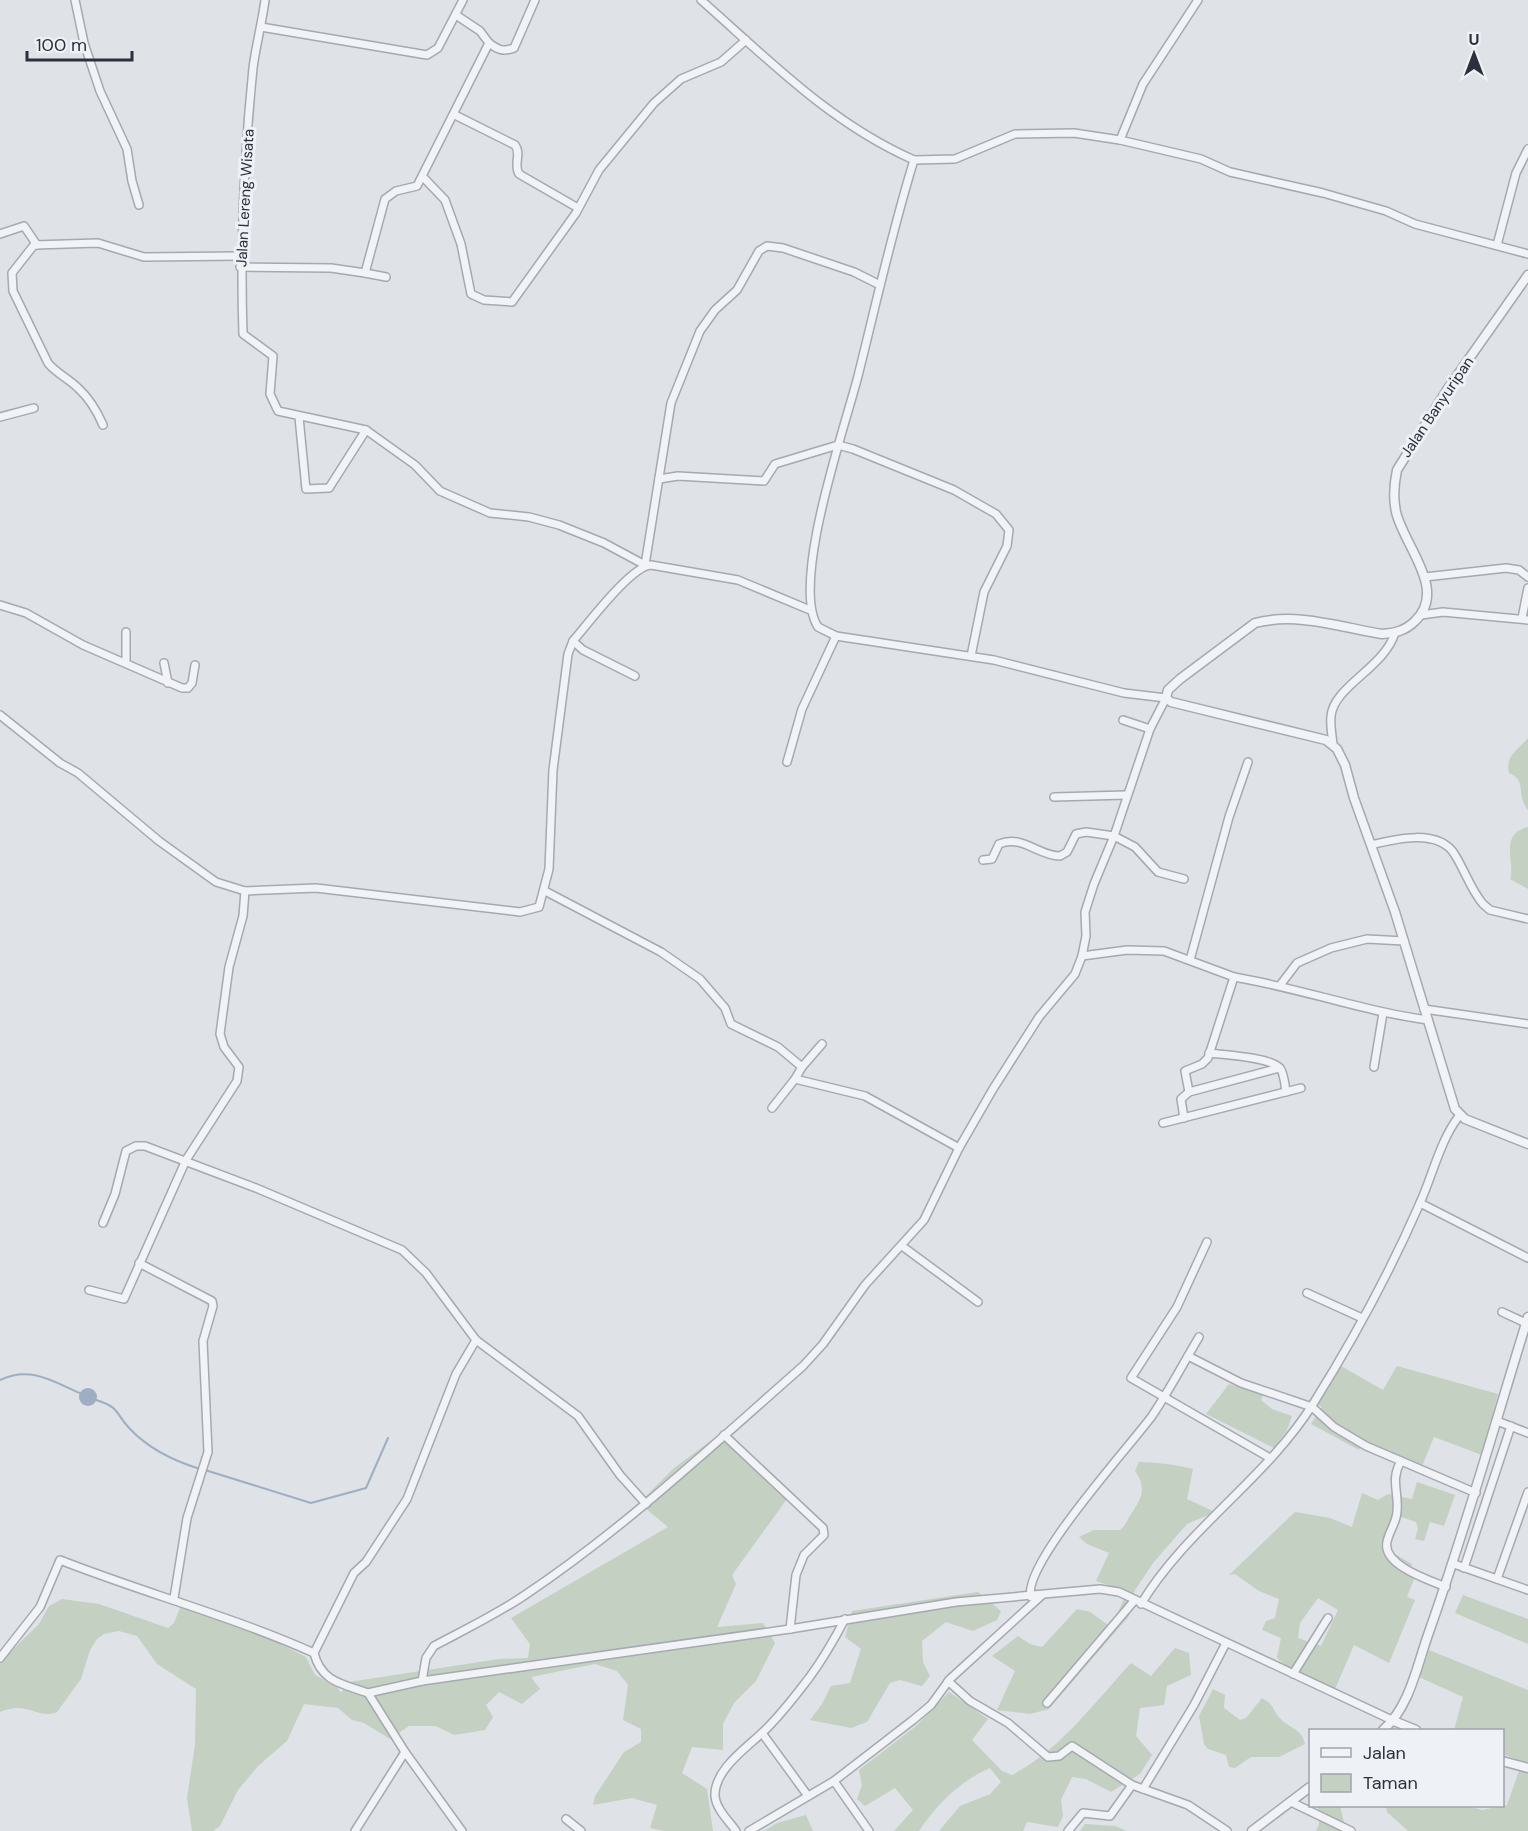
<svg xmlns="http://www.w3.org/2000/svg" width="1528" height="1831" viewBox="0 0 1528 1831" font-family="'DM Sans',sans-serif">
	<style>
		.green { fill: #c4d0c1; fill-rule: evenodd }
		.water { fill: #9eaec3 }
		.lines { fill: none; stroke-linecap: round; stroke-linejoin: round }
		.stream { stroke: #9eaec3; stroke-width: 2 }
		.minor-casing { stroke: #a5a9b0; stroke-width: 10 }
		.tertiary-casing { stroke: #a5a9b0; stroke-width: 11 }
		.minor { stroke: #f1f3f6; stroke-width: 7 }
		.tertiary { stroke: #f1f3f6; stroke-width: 8 }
		.labels { text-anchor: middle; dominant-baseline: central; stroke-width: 6; stroke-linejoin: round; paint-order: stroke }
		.street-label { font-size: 15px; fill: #2a303c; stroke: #eef1f5 }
	</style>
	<rect width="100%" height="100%" fill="#dfe2e7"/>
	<g class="green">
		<path d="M 1528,738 L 1528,810 C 1515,794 1528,781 1509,773 C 1505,755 1518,750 1528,738 Z"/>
		<path d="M 1528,827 L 1528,889 L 1510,879 C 1516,864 1498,834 1528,827 Z"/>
		<path d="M 1341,1366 L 1383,1390 L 1397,1366 L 1498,1394 L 1493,1414 L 1503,1418 L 1490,1458 L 1434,1437 L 1422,1466 L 1364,1440 L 1359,1450 L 1311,1424 L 1322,1407 L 1317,1404 Z"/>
		<path d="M 1229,1384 L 1263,1395 L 1261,1400 L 1272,1409 L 1292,1416 L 1287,1430 L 1274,1448 L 1206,1414 Z"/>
		<path d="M 720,1434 L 792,1492 L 732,1575 L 736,1584 L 717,1627 L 763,1623 L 775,1643 L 756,1681 L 734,1703 L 723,1724 L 723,1750 L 692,1747 L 682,1773 L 707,1789 L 713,1831 L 664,1831 L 650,1828 L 657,1805 L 632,1798 L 593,1805 L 595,1796 L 624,1752 L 641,1742 L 641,1729 L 623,1720 L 628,1685 L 617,1671 L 595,1664 L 531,1677 L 540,1689 L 522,1704 L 499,1692 L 486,1705 L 493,1717 L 485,1730 L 454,1735 L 436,1726 L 409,1726 L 390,1739 L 364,1723 L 352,1720 L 338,1708 L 304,1704 L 287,1741 L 258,1766 L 238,1790 L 220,1826 L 213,1831 L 192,1831 L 187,1798 L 195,1745 L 196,1689 L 157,1664 L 137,1636 L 119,1631 L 104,1634 L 97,1639 L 90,1650 L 81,1679 L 57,1712 C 36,1720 29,1700 0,1712 L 0,1662 L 39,1624 L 49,1606 L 62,1599 L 99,1604 L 168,1628 L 174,1623 L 181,1605 L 258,1633 L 306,1657 L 315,1675 L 337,1687 L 341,1693 L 349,1682 L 499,1659 L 528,1658 L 530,1644 L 511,1618 L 668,1527 L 639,1503 L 674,1468 Z"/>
		<path d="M 1139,1462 C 1157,1462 1176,1465 1193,1469 L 1187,1499 L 1215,1512 L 1187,1524 L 1153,1563 L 1135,1590 L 1129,1616 L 1049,1709 L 1030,1714 L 997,1710 L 1015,1671 L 992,1656 L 1018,1636 L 1030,1644 L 1042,1647 L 1077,1609 L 1090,1612 L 1108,1625 L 1116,1617 L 1127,1592 L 1096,1581 L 1109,1553 L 1087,1544 L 1079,1537 L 1094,1530 L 1120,1530 C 1126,1525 1127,1520 1131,1514 C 1142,1498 1147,1488 1135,1471 Z"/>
		<path d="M 1417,1482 L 1455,1495 L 1444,1526 L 1430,1522 L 1424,1541 L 1415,1539 L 1418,1529 L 1416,1522 L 1393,1514 L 1381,1546 L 1412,1564 L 1408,1574 L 1414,1579 L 1407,1597 L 1415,1600 L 1389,1663 L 1354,1645 L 1335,1689 L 1288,1667 L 1277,1658 L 1281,1638 L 1262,1630 L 1266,1621 L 1275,1618 L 1279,1599 L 1259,1591 L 1235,1574 L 1229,1575 L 1295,1512 L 1330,1518 L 1352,1527 L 1362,1493 L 1378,1500 L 1388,1494 L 1412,1499 ZM 1318,1598 L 1338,1610 L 1321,1646 L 1298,1638 L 1300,1623 Z"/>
		<path d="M 978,1592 L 1001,1611 L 997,1620 L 973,1631 L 946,1622 L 922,1641 L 923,1662 L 930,1676 L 922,1686 L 900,1680 L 890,1683 L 867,1722 L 851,1728 L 810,1720 L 822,1704 L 831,1686 L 850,1683 L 861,1649 L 845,1637 L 852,1611 Z"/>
		<path d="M 1463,1595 L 1528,1619 L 1528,1644 L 1455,1613 Z"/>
		<path d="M 1175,1648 L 1189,1653 L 1191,1675 L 1167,1686 L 1164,1705 L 1140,1708 L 1136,1736 L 1152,1755 L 1140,1774 L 1111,1792 L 1086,1779 L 1072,1777 L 1061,1800 L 1063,1816 L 1058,1827 L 1027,1822 L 1023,1831 L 939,1831 L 960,1806 L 990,1794 L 1001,1782 L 990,1768 C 960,1781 937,1804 919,1831 L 894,1831 L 913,1810 L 895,1788 L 865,1806 L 857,1799 L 862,1785 L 859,1770 L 916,1726 L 949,1692 L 988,1719 L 972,1740 L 1002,1771 L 1012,1775 C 1060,1750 1094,1703 1131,1663 L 1151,1676 Z"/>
		<path d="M 1429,1650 L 1528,1690 L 1528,1831 L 1408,1831 L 1387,1812 L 1386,1806 L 1468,1806 L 1482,1810 L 1507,1805 L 1522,1762 L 1503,1754 L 1502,1730 L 1454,1730 L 1463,1697 L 1419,1677 Z"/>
		<path d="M 1213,1689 L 1225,1695 L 1224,1708 L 1240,1720 L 1246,1718 L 1262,1698 C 1273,1704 1272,1708 1278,1716 C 1287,1728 1302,1728 1305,1744 L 1279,1757 L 1251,1757 L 1235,1768 L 1229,1767 L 1226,1755 L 1208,1749 L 1204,1744 L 1199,1716 Z"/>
		<path d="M 1318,1806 L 1340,1806 L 1346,1831 L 1316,1831 L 1319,1824 Z"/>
		<path d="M 806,1815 L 813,1831 L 764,1831 L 777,1823 Z"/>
		<path d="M 1085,1824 L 1115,1826 L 1127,1831 L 1080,1831 Z"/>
	</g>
	<circle class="water" cx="88" cy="1397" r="9"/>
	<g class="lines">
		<g class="stream">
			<path d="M 0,1380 C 30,1365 54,1382 82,1394"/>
			<path d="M 96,1400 C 121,1408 114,1412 130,1429 C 149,1449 174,1461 200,1469"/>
			<path d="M 205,1470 L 311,1503 L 366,1488 L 388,1438"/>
		</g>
		<defs>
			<g id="minor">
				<path d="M 75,0 L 84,43 L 100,91 L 127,149 L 132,181 L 139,205"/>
				<path d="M 265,0 C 262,23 256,45 253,68 C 244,156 240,245 243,334 L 273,356 L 270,394 L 278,411 L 366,430 L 329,488 L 306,489 L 299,417"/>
				<path d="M 456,15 L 480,31 L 489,43"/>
				<path d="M 261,27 L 427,55 L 438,48 L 463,0"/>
				<path d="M 455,115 L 515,145 C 522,154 513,164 519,174 L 578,208"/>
				<path d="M 1120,140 L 1143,84 L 1198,0"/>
				<path d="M 914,160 L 955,159 L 1015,134 L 1074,133 L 1120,140 L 1201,159 L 1230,172 L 1323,193 L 1386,211 L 1415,224 L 1528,254"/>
				<path d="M 423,177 L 445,200 L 461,244 L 471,294 L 484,300 L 512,302 L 576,213 L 599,170 L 654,103 L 681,79 L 721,62 L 746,40"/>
				<path d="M 0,234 L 24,226 L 37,245"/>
				<path d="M 1497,245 L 1516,173 L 1528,149"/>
				<path d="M 240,267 L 331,268 L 365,273 L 385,199 L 396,191 L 417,186 L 489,43 C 498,50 503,52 514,48 L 535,0"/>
				<path d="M 365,273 L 386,277"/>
				<path d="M 0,417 L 34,408"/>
				<path d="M 103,425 C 97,411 89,398 78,388 C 68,378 57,374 48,363 L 13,291 L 12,273 L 34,245 L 98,243 L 144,257 L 240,256"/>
				<path d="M 366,430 L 415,465 L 440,491 L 490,513 L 529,517 L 559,525 L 604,543 L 645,565 L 671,403 L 700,331 L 715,310 L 737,290 L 759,251 L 767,246 L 783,248 L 854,272 L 880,285"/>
				<path d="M 659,479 L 678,476 L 764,481 L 775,464 L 838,445 L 853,449 L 954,490 L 996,514 L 1009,530 L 1007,546 L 984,592 L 971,656"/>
				<path d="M 1425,577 L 1506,568 L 1519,570 L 1528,577"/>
				<path d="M 0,605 L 26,613 L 83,645 L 182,688 L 188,688 L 192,683 L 195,665"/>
				<path d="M 1421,615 L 1443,612 L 1528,620"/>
				<path d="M 1522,618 L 1528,588"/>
				<path d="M 126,632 L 126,662"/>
				<path d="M 573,641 L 583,650 L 635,676"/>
				<path d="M 164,663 L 168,683"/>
				<path d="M 0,715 L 60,763 L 78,773 L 159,841 L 216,882 L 245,891 L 316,888 L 520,912 L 539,907 L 549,869 L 553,770 L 568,654 L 573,641 C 587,625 631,566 651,565 L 738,580 L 810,610"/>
				<path d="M 1123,720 L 1150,729"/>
				<path d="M 1333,744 C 1332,735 1330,725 1331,716 C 1334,686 1384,668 1395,633"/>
				<path d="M 787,762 L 802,709 L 836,636"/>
				<path d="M 1054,797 L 1126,795"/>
				<path d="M 1371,845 C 1395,839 1439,828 1455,855 C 1465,871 1471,890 1483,904 L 1490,910 L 1528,919"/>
				<path d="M 983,860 L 992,859 L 999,844 C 1022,834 1038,856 1060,856 L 1067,852 L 1076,834 L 1086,832 L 1114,836 L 1135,847 L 1158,872 L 1184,879"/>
				<path d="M 545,891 L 661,952 L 700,979 L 725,1008 L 731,1024 L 778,1047 L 802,1067 L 795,1079 L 865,1096 L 959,1148"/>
				<path d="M 1082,956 L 1127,950 L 1164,951 L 1234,977 L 1208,1058 L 1202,1064 L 1185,1071 L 1189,1092"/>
				<path d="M 1190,960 L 1229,817 L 1248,762"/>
				<path d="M 1234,977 C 1300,988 1362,1011 1428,1020"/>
				<path d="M 1281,984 L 1297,963 L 1331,948 L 1367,939 L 1404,941"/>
				<path d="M 1424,1009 L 1528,1024"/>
				<path d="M 1209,1053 C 1225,1055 1269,1057 1280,1068 C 1284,1073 1285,1085 1286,1092"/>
				<path d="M 802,1067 L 822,1044"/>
				<path d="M 1374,1067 L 1383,1013"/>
				<path d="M 772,1108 L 795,1079"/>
				<path d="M 1184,1118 L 1181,1099 L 1189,1092 L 1279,1068"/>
				<path d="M 1163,1123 L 1301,1088"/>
				<path d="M 1420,1203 L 1528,1258"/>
				<path d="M 103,1223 L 115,1194 L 126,1151 L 136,1146 L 145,1146 L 256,1188 L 402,1250 L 426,1273 L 476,1340 L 578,1416 L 620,1475 L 646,1504"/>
				<path d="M 1207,1242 L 1177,1307 L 1131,1378 L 1270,1458"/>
				<path d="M 902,1246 L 978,1302"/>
				<path d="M 139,1263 L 212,1301 L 213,1306 L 203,1341 L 208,1452 L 187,1518 L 174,1598"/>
				<path d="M 89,1290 L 124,1299 L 186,1160 L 237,1081 L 239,1067 L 224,1047 L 220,1034 L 229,967 L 243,916 L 245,891"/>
				<path d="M 1307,1293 L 1362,1318"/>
				<path d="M 1502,1312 L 1526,1323"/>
				<path d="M 1188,1356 L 1241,1383 L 1312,1407 L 1334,1427 L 1366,1446 L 1476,1493"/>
				<path d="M 1497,1421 L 1528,1433"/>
				<path d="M 724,1435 L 823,1528 L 824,1535 L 804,1555 L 796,1575 L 790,1629"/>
				<path d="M 1401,1461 C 1390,1480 1399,1492 1397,1511 C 1397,1522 1389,1531 1387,1542 C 1382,1565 1429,1580 1446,1587"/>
				<path d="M 1454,1564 L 1528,1590"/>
				<path d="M 1464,1568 L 1511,1426"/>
				<path d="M 1497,1579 L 1528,1492"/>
				<path d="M 1031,1597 C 1021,1566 1130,1446 1152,1416 C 1169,1391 1183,1364 1199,1337"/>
				<path d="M 1141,1604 C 1187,1528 1266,1479 1313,1404 C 1353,1340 1390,1272 1420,1203 C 1433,1174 1440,1141 1459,1116"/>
				<path d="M 0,1658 L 40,1607 L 60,1560 C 144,1593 231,1616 314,1653"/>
				<path d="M 1293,1674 L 1328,1618"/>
				<path d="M 422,1681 L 426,1658 L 434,1646 C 464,1630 497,1614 525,1595 C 625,1528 713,1445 803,1366 L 823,1344 L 865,1285 L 924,1220 L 959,1148 L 993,1089 L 1039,1017 L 1075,974 L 1082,956 L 1086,936 L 1085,912 L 1094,884 L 1114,836 L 1150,729 L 1166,698 L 1124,693 L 994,660 L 836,636 L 818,627 C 790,584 845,427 858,376 C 876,304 892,231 914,160 C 830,123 769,60 701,0"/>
				<path d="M 948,1681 L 970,1701 L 1008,1723 L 1048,1757 L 1059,1756 L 1072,1746 L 1132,1785 L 1188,1805 L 1227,1831"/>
				<path d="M 368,1693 C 343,1684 321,1682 314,1653 L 354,1573 L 366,1562 L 407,1499 L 456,1374 L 476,1340"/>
				<path d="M 1047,1703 L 1134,1601"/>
				<path d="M 762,1733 L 808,1796"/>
				<path d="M 405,1752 L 368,1693 L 422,1681 L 790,1629 L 956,1602 L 1100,1589 L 1119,1592 L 1394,1721"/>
				<path d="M 834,1781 L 869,1831"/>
				<path d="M 1143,1789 L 1194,1705 L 1226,1643"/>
				<path d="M 1291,1802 L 1351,1831"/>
				<path d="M 566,1819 L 581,1831"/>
				<path d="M 355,1831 L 405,1752 L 462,1831"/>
				<path d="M 736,1831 C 729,1821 716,1809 715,1796 C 714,1769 748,1747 764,1731 C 781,1715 795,1696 809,1678 C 823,1659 834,1640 845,1619"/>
				<path d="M 749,1831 L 834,1781 L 913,1720 L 931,1705 L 950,1679 L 1041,1596"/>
				<path d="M 1068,1831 L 1083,1813 L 1110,1816 L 1132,1785"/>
			</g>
			<g id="tertiary">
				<path d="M 1528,275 L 1447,390 L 1397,470 C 1394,484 1393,498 1396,512 C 1404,546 1448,590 1415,621 C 1405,631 1395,633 1382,634 C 1340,627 1297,612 1255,623 L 1180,679 L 1168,690 L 1166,698 L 1171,702 L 1326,740 L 1337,749 L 1345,765 L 1354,798 L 1395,912 L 1455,1109 L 1465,1119 L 1528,1144"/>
				<path d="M 1394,1721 L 1416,1730"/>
				<path d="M 1383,1730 C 1410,1707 1417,1665 1429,1632 C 1466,1528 1495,1423 1528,1317"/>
				<path d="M 1502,1761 L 1528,1768"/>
				<path d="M 1252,1831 L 1310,1787"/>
			</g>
		</defs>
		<use href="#minor" class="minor-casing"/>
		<use href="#tertiary" class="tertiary-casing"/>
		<use href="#minor" class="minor"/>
		<use href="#tertiary" class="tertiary"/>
	</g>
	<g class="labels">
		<g class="street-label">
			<text transform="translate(245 198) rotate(-87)">Jalan Lereng Wisata</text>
			<text transform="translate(1437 407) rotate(-56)">Jalan Banyuripan</text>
		</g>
	</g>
	<rect x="1309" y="1729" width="195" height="78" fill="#eef1f5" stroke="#a0a4ab" stroke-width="1.5"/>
	<rect x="1321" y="1748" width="30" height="9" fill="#f1f3f6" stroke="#a0a4ab" stroke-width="1.5"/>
	<text x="1363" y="1759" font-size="18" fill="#2a303c">Jalan</text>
	<rect x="1321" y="1774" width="30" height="18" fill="#c4d0c1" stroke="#a0a4ab" stroke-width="1.5"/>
	<text x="1363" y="1789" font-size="18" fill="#2a303c">Taman</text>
	<g transform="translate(1474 54)" stroke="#eef1f5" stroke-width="4.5" paint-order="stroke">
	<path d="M0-4.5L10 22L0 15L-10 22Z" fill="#2a303c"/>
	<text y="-9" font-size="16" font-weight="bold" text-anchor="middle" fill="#2a303c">U</text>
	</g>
	<path d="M27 51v9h105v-9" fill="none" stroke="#2a303c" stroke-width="3"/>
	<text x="36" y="51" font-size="18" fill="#2a303c" stroke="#eef1f5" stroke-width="4.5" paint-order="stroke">100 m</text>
</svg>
